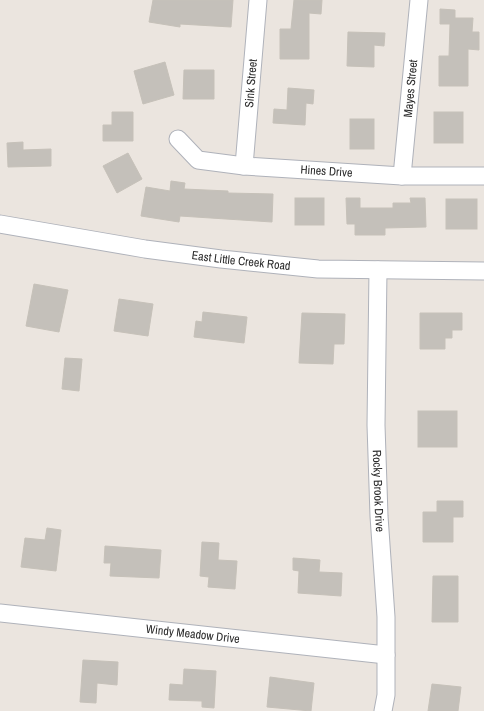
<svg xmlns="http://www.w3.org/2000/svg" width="484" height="711" viewBox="0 0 484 711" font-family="'Archivo Narrow',sans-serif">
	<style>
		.building { fill: #c4c0ba; stroke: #c6c1b9 }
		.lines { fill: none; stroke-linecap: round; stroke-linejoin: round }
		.minor-casing { stroke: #afb2ba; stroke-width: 19 }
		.minor { stroke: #fff; stroke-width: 17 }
		.labels { text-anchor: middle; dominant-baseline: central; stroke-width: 3; stroke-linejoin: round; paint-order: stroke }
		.street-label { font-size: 12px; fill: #2b2b2b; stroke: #fff }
	</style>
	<rect width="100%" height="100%" fill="#ebe5df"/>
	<g class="building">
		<path d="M 153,0 L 233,0 L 231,27 L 180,24 L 180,27 L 149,22 Z"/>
		<path d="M 294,0 L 322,0 L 321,14 L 309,13 L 309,59 L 280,59 L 280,29 L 291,29 Z"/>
		<path d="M 440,9 L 455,10 L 455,18 L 473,18 L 472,32 L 479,32 L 479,50 L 468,49 L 468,86 L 439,86 L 439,56 L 449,56 L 450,24 L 440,24 Z"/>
		<path d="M 348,32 L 385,33 L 384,46 L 374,45 L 374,67 L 347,66 Z"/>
		<path d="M 165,62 L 174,95 L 143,104 L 134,71 Z"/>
		<path d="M 184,70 L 214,70 L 214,99 L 183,99 Z"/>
		<path d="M 288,88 L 314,90 L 313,104 L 306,103 L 305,125 L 273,123 L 274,109 L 287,110 Z"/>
		<path d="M 112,112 L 133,112 L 133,141 L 103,141 L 103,125 L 112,125 Z"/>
		<rect x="434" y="112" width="29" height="31"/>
		<rect x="350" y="119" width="24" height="30"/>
		<path d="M 23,142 L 23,150 L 51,149 L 51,166 L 8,167 L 7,143 Z"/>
		<path d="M 128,153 L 142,179 L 117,193 L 103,166 Z"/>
		<path d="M 171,181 L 185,183 L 184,189 L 228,191 L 228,193 L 273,194 L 272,222 L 180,216 L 179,222 L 141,216 L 146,187 L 170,191 Z"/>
		<rect x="295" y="198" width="29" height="27"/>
		<path d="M 346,198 L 360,198 L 360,208 L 393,208 L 393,203 L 411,203 L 410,198 L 425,198 L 426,227 L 385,228 L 385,235 L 355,235 L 355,224 L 347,224 Z"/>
		<rect x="446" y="199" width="31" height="30"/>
		<path d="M 34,284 L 68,290 L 59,332 L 26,326 Z"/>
		<path d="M 119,299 L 153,304 L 148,336 L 114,331 Z"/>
		<path d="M 203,312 L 247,317 L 244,343 L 194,337 L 196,321 L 202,322 Z"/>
		<path d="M 302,313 L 345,314 L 344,344 L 334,344 L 333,364 L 299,363 Z"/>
		<path d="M 420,313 L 462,313 L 462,330 L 452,330 L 452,338 L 445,338 L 445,349 L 420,349 Z"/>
		<path d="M 65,358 L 82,359 L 79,391 L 62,389 Z"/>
		<rect x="418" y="411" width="39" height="36"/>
		<path d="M 437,501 L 463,501 L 463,517 L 453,517 L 453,542 L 423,542 L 423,512 L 437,512 Z"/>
		<path d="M 47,528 L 61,530 L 56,571 L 21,567 L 25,538 L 45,540 Z"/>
		<path d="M 202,542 L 219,543 L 218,560 L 237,561 L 235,589 L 208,587 L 209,577 L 200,576 Z"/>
		<path d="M 105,546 L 161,550 L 159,578 L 110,576 L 111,563 L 104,563 Z"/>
		<path d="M 293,558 L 320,560 L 319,572 L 342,573 L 341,596 L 298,593 L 299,571 L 293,570 Z"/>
		<path d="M 433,576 L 458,576 L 458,622 L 432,622 Z"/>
		<path d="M 83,660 L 118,662 L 117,685 L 97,683 L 96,703 L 80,702 Z"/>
		<path d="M 184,669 L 216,671 L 214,708 L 202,707 L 202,701 L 169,700 L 170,684 L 183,685 Z"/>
		<path d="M 270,677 L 314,683 L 311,711 L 267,707 Z"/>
		<path d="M 432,684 L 461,687 L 458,711 L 428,711 Z"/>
	</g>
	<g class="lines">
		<defs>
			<g id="minor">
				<path id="s1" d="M 178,139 L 198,160 L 244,166 L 402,176 L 484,176"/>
				<path id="s2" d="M 244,166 L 258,0"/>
				<path id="s3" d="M 402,176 L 419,0"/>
				<path id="s4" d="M 0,224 L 145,249 L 221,259 L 318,269 L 484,271"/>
				<path id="s5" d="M 378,270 L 376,425 L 379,516 L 386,617 L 386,695 L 383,711"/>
				<path id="s6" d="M 0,613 L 386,655"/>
			</g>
		</defs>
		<use href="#minor" class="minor-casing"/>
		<use href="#minor" class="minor"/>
	</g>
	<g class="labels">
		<g class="street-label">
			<text stroke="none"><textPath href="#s2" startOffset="83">Sink Street</textPath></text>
			<text stroke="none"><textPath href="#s3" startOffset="88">Mayes Street</textPath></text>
			<text stroke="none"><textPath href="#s1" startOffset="158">Hines Drive</textPath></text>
			<text stroke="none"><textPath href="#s4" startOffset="244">East Little Creek Road</textPath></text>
			<text stroke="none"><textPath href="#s5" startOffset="221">Rocky Brook Drive</textPath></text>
			<text stroke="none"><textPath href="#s6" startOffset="194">Windy Meadow Drive</textPath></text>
		</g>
	</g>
</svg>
